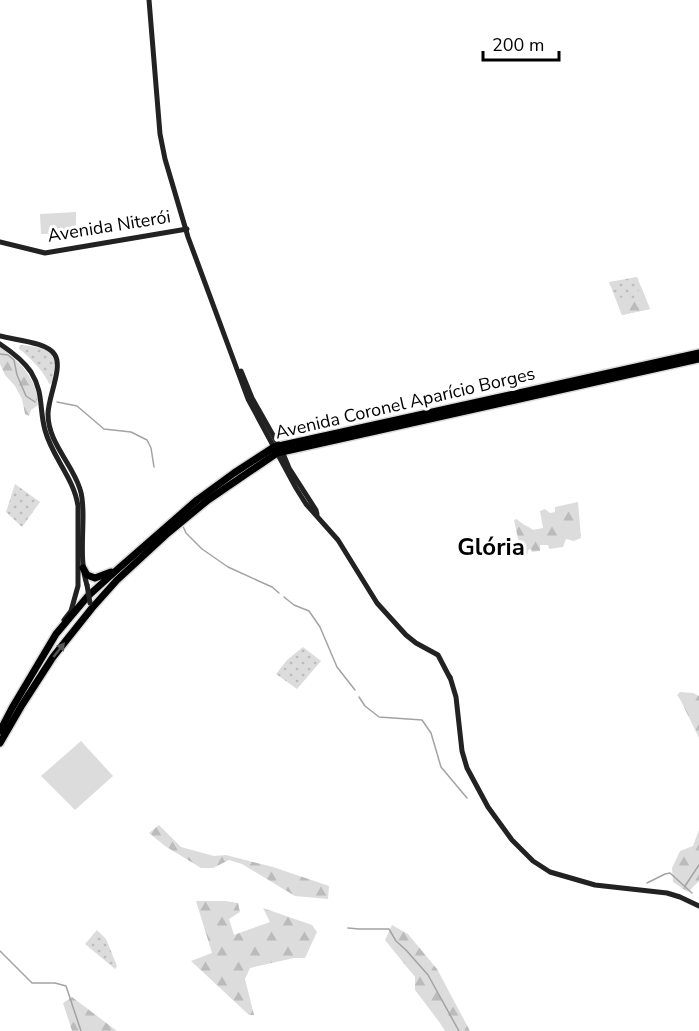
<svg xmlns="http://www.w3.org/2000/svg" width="699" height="1031" viewBox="0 0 699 1031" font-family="'Nunito Sans',sans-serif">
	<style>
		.green { fill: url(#green-dots) }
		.forest { fill: url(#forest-firs) }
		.pitch { fill: #dcdcdc }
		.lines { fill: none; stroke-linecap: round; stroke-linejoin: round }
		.stream { stroke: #a3a3a3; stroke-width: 1.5 }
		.primary-casing { stroke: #dbdbdb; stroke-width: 10 }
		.secondary { stroke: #222; stroke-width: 5 }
		.primary { stroke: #000; stroke-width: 7 }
		.secondary-bridge { stroke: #222; stroke-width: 5 }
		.oneway { fill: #595959 }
		.labels { text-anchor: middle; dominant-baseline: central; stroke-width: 6; stroke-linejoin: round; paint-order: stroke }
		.street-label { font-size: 18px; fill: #000; stroke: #fff }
		.district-label { font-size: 24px; font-weight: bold; fill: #000; stroke: #fff }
	</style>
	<defs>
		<pattern id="green-dots" width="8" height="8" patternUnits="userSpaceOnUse" patternTransform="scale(1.5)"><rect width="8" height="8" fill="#dcdcdc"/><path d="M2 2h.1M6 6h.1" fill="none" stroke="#bbb" stroke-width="1.8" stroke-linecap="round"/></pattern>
		<pattern id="forest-firs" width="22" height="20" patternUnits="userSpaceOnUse" patternTransform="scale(1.5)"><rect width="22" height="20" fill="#dcdcdc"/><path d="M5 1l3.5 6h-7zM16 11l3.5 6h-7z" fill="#bbb"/></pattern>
	</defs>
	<rect width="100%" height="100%" fill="#fff"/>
	<g class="green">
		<path d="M 637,277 L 650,309 L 622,315 L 609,282 Z"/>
		<path d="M 21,345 C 52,348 59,351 52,383 L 49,384 C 46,374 29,356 19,349 L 19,347 Z"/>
		<path d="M 15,484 L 40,502 L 22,527 L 6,512 Z"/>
		<path d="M 303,647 L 321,661 L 297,689 L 276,674 L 287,660 Z"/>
		<path d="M 97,930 L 106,939 L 117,966 L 115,969 L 85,944 Z"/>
	</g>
	<g class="forest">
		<path d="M 641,287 L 650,309 L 622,315 L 615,297 L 633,299 Z"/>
		<path d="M 0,347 C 19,361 38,379 38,405 L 31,410 L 29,416 L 25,414 L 22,399 L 15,386 L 5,375 L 0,364 Z"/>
		<path d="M 578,502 L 581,538 L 574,541 L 566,539 L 563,547 L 549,549 L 548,545 L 540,545 L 540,551 L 532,552 L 531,549 L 528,550 L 527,555 L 519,558 L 517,553 L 519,543 L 514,520 L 517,519 C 521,524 528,526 533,530 L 543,528 L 540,511 L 545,509 L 550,513 L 555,512 L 555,507 Z"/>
		<path d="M 680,692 L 693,693 L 699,696 L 699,738 L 681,701 L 677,695 Z"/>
		<path d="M 159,825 L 181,847 L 214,856 L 226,855 L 273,867 L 329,886 L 328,899 L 295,896 L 242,864 L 229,860 L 213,868 L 201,868 L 165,846 L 149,833 Z"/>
		<path d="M 699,830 L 699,881 L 688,892 L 673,882 L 672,868 L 680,851 L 693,846 Z"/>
		<path d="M 196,901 L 225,901 L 238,903 L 240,912 L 229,919 L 234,935 L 270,922 L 263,908 L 312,925 L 317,932 L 305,958 L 294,958 L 250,968 L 245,979 L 254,1015 L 249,1015 L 191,961 L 212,953 Z"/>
		<path d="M 392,925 L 408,934 L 437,969 L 470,1031 L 445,1031 L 440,1023 L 415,990 L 415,977 L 385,940 Z"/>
		<path d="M 72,997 L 117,1031 L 72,1031 L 63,1003 Z"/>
	</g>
	<g class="pitch">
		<path d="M 76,212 L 76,233 L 41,234 L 40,214 Z"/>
		<path d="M 81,741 L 113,776 L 75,810 L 41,776 Z"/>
	</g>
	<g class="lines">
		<g class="stream">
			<path d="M 0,354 L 8,355 L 14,360 L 17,375 L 26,396 L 35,402"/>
			<path d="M 57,402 L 77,406 L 104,429 L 131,432 L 147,440 L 151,448 L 154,467"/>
			<path d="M 182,524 L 186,533 L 202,549 L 228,567 L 272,587 L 279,593"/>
			<path d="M 284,597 L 294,605 L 309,611 L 320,627 L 337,667 L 355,690"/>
			<path d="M 359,697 L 365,706 L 379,717 L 422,720 L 431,733 L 441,767 L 467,798"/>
			<path d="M 647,883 L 665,874 L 670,873 L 692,893"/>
			<path d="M 685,886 L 699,865"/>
			<path d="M 348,928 L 359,929 L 389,929 L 396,941 L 406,950 L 428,975 L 459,1031"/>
			<path d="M 0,951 L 32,983 L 55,983 L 66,986 L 81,1031"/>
		</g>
		<defs>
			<g id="primary">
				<path d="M 83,568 L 87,575 L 95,578 L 111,572"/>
				<path d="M 0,731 L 12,708 L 56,634 L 88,596 L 119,568 L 197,500 L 234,473 L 274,447 L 699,353"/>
				<path d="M 0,743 L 22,705 L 53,657 L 92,608 L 117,580 L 168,533 L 208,500 L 277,453 L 699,359"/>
			</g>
		</defs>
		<use href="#primary" class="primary-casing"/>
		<g class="secondary">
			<path d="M 149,0 L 160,134 L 165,159 L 188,237 L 248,399 L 296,488 L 306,504 L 338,540 L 377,603 L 406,635 L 416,643 L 438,655 L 450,678"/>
			<path d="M 0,242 L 45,253 L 187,229"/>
			<path d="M 0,336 C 14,340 48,342 55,355 C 63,368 48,397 48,414 C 48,443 72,463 80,489 C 83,498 83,507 83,516 C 83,538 80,564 87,585"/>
			<path d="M 0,344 C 12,352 23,360 31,372 C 44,393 39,409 45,430 C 52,457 74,478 78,506 L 78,586 L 71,611 L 64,620"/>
			<path d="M 241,371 L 252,398 L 282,451 L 289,468 L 316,510 L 317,514"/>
			<path d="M 450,677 L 456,697 L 462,751 L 467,768 L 488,807 L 512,840 L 533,861 L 550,872 L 595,885 L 667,893 L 680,897 L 699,906"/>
		</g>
		<use href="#primary" class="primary"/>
		<path class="secondary-bridge" d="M 87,585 L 90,603"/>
	</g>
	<defs><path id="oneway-solid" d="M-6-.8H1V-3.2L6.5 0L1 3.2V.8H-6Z" transform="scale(1.5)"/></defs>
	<use class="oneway" href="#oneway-solid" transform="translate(59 650) rotate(-52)"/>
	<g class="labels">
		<g class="street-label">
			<text transform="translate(109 226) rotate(-9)">Avenida Niterói</text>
			<text transform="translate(405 403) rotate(-13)">Avenida Coronel Aparício Borges</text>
		</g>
		<g class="district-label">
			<text x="491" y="547">Glória</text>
		</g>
	</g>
	<path d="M483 51v9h76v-9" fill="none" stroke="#000000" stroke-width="3"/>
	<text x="492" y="51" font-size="18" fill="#000000" stroke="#ffffff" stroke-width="4.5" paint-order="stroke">200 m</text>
</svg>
